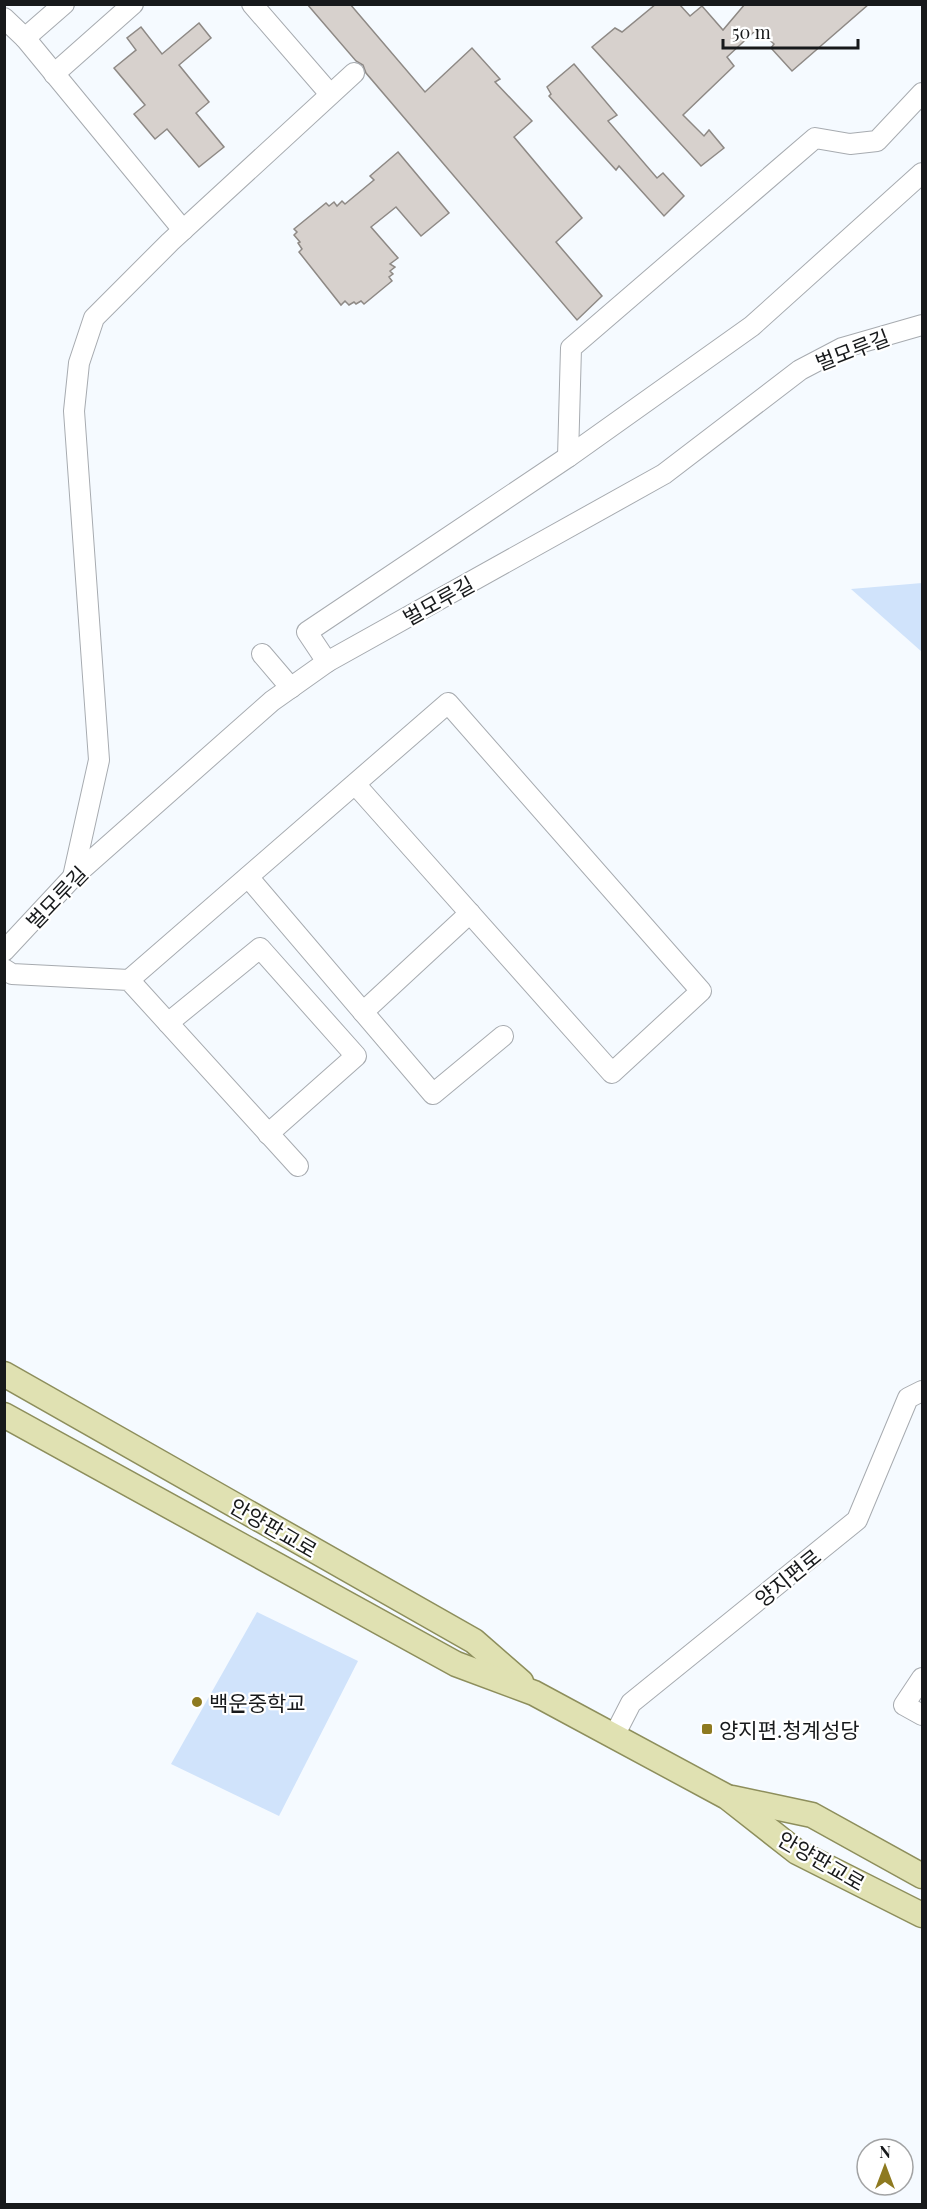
<svg xmlns="http://www.w3.org/2000/svg" width="927" height="2209" viewBox="0 0 927 2209" font-family="'Playfair Display','Noto Sans KR',serif">
	<style>
		.green { fill: #d0e3fb }
		.building { fill: #d7d1cd; stroke: #8e8985; stroke-width: 1.5 }
		.lines { fill: none; stroke-linecap: round; stroke-linejoin: round }
		.minor-casing { stroke: #a7abb0; stroke-width: 22 }
		.major-casing { stroke: #8d8e5c; stroke-width: 27 }
		.minor { stroke: #fff; stroke-width: 20 }
		.major { stroke: #e0e1b2; stroke-width: 24 }
		.poi-dot { fill: #8e7a20; stroke: #fff; stroke-width: 2 }
		.labels { text-anchor: middle; dominant-baseline: central; stroke-width: 4.5; stroke-linejoin: round; paint-order: stroke }
		.street-label { font-size: 21px; fill: #17191b; stroke: #fff }
		.poi-label { font-size: 21px; fill: #17191b; stroke: #fff; text-anchor: start }
	</style>
	<rect width="100%" height="100%" fill="#f5faff"/>
	<g class="green">
		<path d="M 922,583 L 922,652 L 851,589 Z"/>
		<path d="M 257,1612 L 358,1661 L 279,1816 L 171,1764 Z"/>
	</g>
	<g class="building">
		<path d="M 307,4 L 350,4 L 425,92 L 472,48 L 500,79 L 495,82 L 532,121 L 514,137 L 582,218 L 556,242 L 602,296 L 577,320 L 366,73 L 363,65 L 356,61 Z"/>
		<path d="M 656,4 L 679,4 L 690,16 L 702,6 L 723,30 L 745,4 L 869,4 L 792,71 L 771,48 L 774,44 L 765,36 L 762,39 L 755,31 L 727,57 L 734,66 L 683,115 L 704,136 L 709,130 L 724,148 L 701,166 L 592,47 L 615,28 L 622,32 Z"/>
		<path d="M 199,23 L 211,38 L 179,65 L 209,102 L 196,113 L 224,147 L 199,167 L 167,129 L 155,139 L 134,114 L 145,105 L 114,68 L 136,50 L 127,38 L 141,27 L 162,54 Z"/>
		<path d="M 574,64 L 617,115 L 608,121 L 657,178 L 663,173 L 684,196 L 664,216 L 619,166 L 616,170 L 549,96 L 551,94 L 547,87 Z"/>
		<path d="M 398,152 L 449,213 L 421,236 L 396,207 L 371,227 L 398,258 L 390,264 L 395,267 L 390,271 L 393,274 L 389,277 L 392,281 L 364,304 L 361,301 L 356,304 L 354,302 L 349,305 L 345,301 L 341,305 L 299,252 L 302,249 L 298,243 L 300,242 L 294,235 L 297,232 L 294,229 L 326,203 L 329,206 L 334,202 L 337,206 L 342,201 L 345,204 L 374,180 L 370,176 Z"/>
	</g>
	<g class="lines">
		<defs>
			<g id="minor">
				<path d="M 64,4 L 25,38 L 183,230"/>
				<path d="M 252,4 L 330,94"/>
				<path d="M 4,18 L 25,38"/>
				<path d="M 54,74 L 133,4"/>
				<path d="M 568,457 L 571,348 L 815,138 L 850,144 L 877,141 L 922,93"/>
				<path d="M 262,654 L 291,688"/>
				<path d="M 327,662 L 307,632 L 568,457 L 752,326 L 922,173"/>
				<path d="M 73,877 L 99,760 L 74,411 L 79,363 L 94,318 L 170,242 L 354,73"/>
				<path d="M 248,877 L 433,1094 L 503,1036"/>
				<path d="M 4,951 L 73,877 L 272,701 L 327,662 L 664,474 L 800,370 L 842,348 L 922,325"/>
				<path d="M 4,969 L 12,974 L 129,980 L 298,1166"/>
				<path d="M 129,980 L 448,703 L 701,991 L 612,1073 L 355,784"/>
				<path d="M 363,1012 L 470,913"/>
				<path d="M 168,1023 L 260,948 L 356,1056 L 268,1134"/>
				<path d="M 922,1678 L 904,1705 L 922,1715"/>
				<path d="M 614,1736 L 631,1703 L 857,1520 L 908,1398 L 922,1391"/>
			</g>
			<g id="major">
				<path d="M 4,1374 L 474,1641 L 521,1682"/>
				<path d="M 4,1415 L 456,1664 L 534,1693 L 727,1797 L 797,1852 L 922,1915"/>
				<path d="M 732,1798 L 812,1815 L 922,1876"/>
			</g>
		</defs>
		<use href="#minor" class="minor-casing"/>
		<use href="#major" class="major-casing"/>
		<use href="#minor" class="minor"/>
		<use href="#major" class="major"/>
	</g>
	<g class="poi-dot">
		<circle cx="197" cy="1702" r="6"/>
		<rect x="701" y="1723" width="12" height="12" rx="3"/>
	</g>
	<g class="labels">
		<g class="street-label">
			<text transform="translate(852 349) rotate(-21)">벌모루길</text>
			<text transform="translate(438 600) rotate(-29)">벌모루길</text>
			<text transform="translate(56 897) rotate(-46)">벌모루길</text>
			<text transform="translate(274 1527) rotate(30)">안양판교로</text>
			<text transform="translate(787 1577) rotate(-39)">양지편로</text>
			<text transform="translate(822 1860) rotate(30)">안양판교로</text>
		</g>
		<g class="poi-label">
			<text x="209" y="1702">백운중학교</text>
			<text x="719" y="1729">양지편.청계성당</text>
		</g>
	</g>
	<rect width="927" height="2209" fill="none" stroke="#17191b" stroke-width="12"/>
	<g transform="translate(885 2167)"><circle r="28" fill="#ffffff" stroke="#a2a3a4" stroke-width="1.5"/>
	<path d="M0-4.5L10 22L0 15L-10 22Z" fill="#8e7a20"/>
	<text y="-9" font-size="16" font-weight="bold" text-anchor="middle" fill="#17191b">N</text>
	</g>
	<path d="M723 39v9h135v-9" fill="none" stroke="#17191b" stroke-width="3"/>
	<text x="732" y="39" font-size="18" fill="#17191b" stroke="#ffffff" stroke-width="4.5" paint-order="stroke">50 m</text>
</svg>
